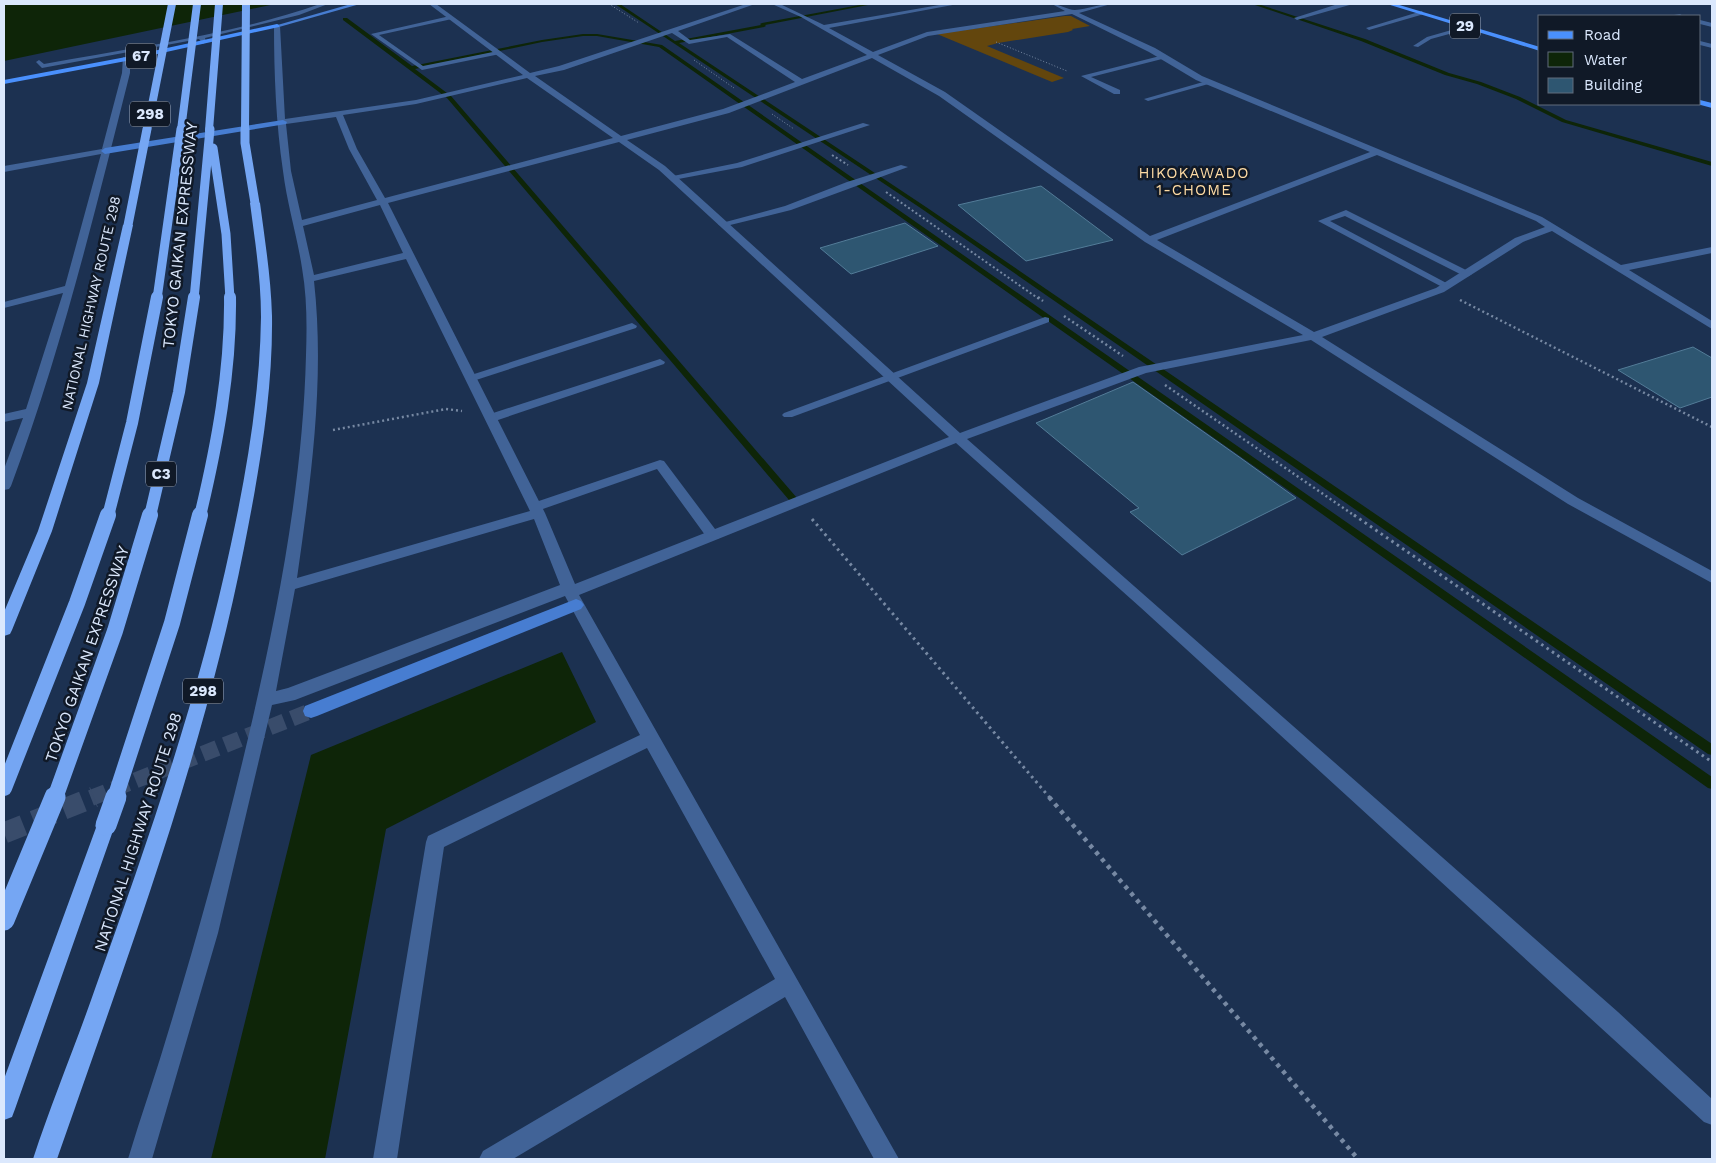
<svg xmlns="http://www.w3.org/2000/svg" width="1716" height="1163" viewBox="0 0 1716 1163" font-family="'Work Sans',sans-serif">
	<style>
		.green { fill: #63460d }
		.water { fill: #0e2508 }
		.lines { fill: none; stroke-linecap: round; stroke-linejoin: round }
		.stream { fill: #0e2508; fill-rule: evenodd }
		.building { fill: #2e5671; stroke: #537c98 }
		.secondary-tunnel-far1 { stroke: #394c6b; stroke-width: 16; stroke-dasharray: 16 8; stroke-linecap: butt }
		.secondary-tunnel { stroke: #394c6b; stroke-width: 21; stroke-dasharray: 21 11; stroke-linecap: butt }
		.path-far4 { stroke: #7789a3; stroke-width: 1; stroke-dasharray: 1 2; stroke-linecap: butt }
		.path-far3 { stroke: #7789a3; stroke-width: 2; stroke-dasharray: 2 2.5; stroke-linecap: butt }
		.path-far2 { stroke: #7789a3; stroke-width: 2.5; stroke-dasharray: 2 3; stroke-linecap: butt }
		.path-far1 { stroke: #7789a3; stroke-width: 3; stroke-dasharray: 2.5 4; stroke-linecap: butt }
		.path { stroke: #7789a3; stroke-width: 4.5; stroke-dasharray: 4 5; stroke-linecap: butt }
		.lane { fill: #416397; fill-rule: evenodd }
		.street { fill: #416397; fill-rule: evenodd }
		.secondary { fill: #477dd1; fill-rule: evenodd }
		.primary { fill: #4a90fd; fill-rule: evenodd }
		.highway { fill: #75a6f3; fill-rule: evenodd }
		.highway-bridge-far4 { stroke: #75a6f3; stroke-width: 8 }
		.highway-bridge-far3 { stroke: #75a6f3; stroke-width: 9 }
		.highway-bridge-far2 { stroke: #75a6f3; stroke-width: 12 }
		.highway-bridge-far1 { stroke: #75a6f3; stroke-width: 16 }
		.highway-bridge { stroke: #75a6f3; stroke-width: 21 }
		.labels { text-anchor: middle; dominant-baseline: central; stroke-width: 5; stroke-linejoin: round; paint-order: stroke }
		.far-street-label { font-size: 14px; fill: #dbe8fd; stroke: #101927 }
		.shield { fill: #101927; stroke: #9eaabd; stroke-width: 1 }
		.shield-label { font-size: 15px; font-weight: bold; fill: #dbe8fd }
		.far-neighbourhood-label { font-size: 15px; letter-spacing: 1px; fill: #fedba4; stroke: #101927 }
		.street-label { font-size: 16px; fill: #dbe8fd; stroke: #101927 }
	</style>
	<rect width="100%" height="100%" fill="#1c3151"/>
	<path class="green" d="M 1065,16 L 1071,16 L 1090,26 L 1072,29 L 1073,30 L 1068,32 L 998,43 L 987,46 L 1064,78 L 1052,82 L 937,34 Z"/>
	<g class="water">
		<path d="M 4,4 L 275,4 L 4,61 Z"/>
		<path d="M 562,652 L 596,722 L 386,829 L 325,1159 L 211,1159 L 311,755 Z"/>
	</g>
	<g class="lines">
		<g class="stream">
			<path d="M 615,4 L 620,4 L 675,41 L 761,25 L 760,24 L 762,23 L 865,4 L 873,4 L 765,25 L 766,26 L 764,27 L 679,43 L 926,207 L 1712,744 L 1712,755 L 1708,754 L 922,209 Z"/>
			<path d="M 1252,4 L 1258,4 L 1365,39 L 1449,73 L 1481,82 L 1520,97 L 1566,120 L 1712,162 L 1712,166 L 1562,122 L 1516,99 L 1477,84 L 1445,75 L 1361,41 Z"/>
			<path d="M 343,18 L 347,18 L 412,66 L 542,40 L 583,34 L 597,34 L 662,45 L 1712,777 L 1712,789 L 1708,788 L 1315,509 L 659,47 L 597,36 L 583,36 L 542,42 L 415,69 L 451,96 L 797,498 L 795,500 L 789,500 L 447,98 L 343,20 Z"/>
		</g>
	</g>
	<g class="building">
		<path d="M 1041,186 L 1113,240 L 1026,261 L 958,205 Z"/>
		<path d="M 905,223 L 938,246 L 851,274 L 820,248 Z"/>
		<path d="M 1693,347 L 1712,358 L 1712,397 L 1680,408 L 1618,370 Z"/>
		<path d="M 1133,382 L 1242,459 L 1296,498 L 1182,555 L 1130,512 L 1139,508 L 1036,423 Z"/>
	</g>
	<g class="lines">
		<path class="secondary-tunnel-far1" d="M 91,798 L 311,711"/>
		<path class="secondary-tunnel" d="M 4,833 L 94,797"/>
		<g class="path-far4">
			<path d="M 609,4 L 639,23"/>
			<path d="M 996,42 L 1067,71"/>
			<path d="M 694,60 L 734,88"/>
			<path d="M 772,114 L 794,129"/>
		</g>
		<g class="path-far3">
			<path d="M 832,155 L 848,165"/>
			<path d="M 886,192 L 1039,299"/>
		</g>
		<g class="path-far2">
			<path d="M 1038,297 L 1043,301"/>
			<path d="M 1460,300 L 1712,427"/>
			<path d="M 1064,316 L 1123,356"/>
			<path d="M 1165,385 L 1355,516"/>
			<path d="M 333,430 L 446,409 L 462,411"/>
		</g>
		<g class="path-far1">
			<path d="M 1354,515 L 1712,762"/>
			<path d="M 812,519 L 1050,798"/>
		</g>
		<path class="path" d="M 1049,797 L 1358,1159"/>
		<g class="lane">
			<path d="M 320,4 L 328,4 L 299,15 L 205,38 L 206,42 L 203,44 L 199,39 L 42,68 L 36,62 L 39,60 L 44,64 C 136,47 232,35 320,4 Z"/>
			<path d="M 1338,4 L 1353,4 L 1297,20 L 1294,18 Z"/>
			<path d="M 1422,11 L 1424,14 L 1369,30 L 1366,28 Z"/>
			<path d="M 1680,14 L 1683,16 L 1673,16 L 1674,15 Z"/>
			<path d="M 450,16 L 452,19 L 379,35 L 423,66 L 498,51 L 501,53 L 500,54 L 422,70 L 371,34 Z"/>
			<path d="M 1700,20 L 1712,23 L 1712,27 L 1700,24 Z"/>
			<path d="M 1469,25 L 1472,27 L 1471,28 L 1431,39 L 1418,47 L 1413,46 L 1427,37 Z"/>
			<path d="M 1700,41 L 1712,44 L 1712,48 L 1700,45 Z"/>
			<path d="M 1164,55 L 1167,57 L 1166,58 L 1091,77 L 1120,90 L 1120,94 L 1114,94 L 1081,76 Z"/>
			<path d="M 1210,80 L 1214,82 L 1212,83 L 1148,101 L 1144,99 Z"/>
			<path d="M 863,123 L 870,125 L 742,167 L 673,180 L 669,178 L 673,176 L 737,163 Z"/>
			<path d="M 901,165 L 908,167 L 791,210 L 722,227 L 718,224 L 785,206 L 847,182 Z"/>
			<path d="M 1346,210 L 1470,272 L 1472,274 L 1467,277 L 1464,276 L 1345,216 L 1330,221 L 1452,286 L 1447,289 L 1444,288 L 1318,221 Z"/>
			<path d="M 1045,317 L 1049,318 L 1049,322 L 792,417 L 784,417 L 782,415 L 784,413 Z"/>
			<path d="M 632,323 L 637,326 L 636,328 L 476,380 L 472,381 L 466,378 L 468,376 Z"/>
			<path d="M 660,359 L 665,362 L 664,364 L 495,421 L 491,422 L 485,418 L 487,415 Z"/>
			<path d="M 660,460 L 664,461 L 718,533 L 720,536 L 718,539 L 708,539 L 657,469 L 540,510 L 530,510 L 529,507 L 530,504 Z"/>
		</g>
		<g class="street">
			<path d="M 429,4 L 436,4 L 530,73 L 559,66 L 746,4 L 755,4 L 678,31 L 690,40 L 730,34 L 802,79 L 867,55 L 801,17 L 772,4 L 780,4 L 824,25 L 945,4 L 958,4 L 829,28 L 873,52 L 927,32 L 1065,11 L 1052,4 C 1060,4 1067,10 1075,10 C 1087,9 1099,4 1111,4 L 1079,13 L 1155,48 L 1202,76 L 1542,217 L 1621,265 L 1712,247 L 1712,253 L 1629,270 L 1712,321 L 1712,329 L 1552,231 L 1523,242 L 1444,292 L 1322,337 L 1578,498 L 1712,571 L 1712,583 L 1568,504 L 1311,340 L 1146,373 L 967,439 L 1618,1012 L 1712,1099 L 1712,1125 L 1704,1122 L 1140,607 L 956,443 L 579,595 L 899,1159 L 874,1159 L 785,997 L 513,1159 L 479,1159 L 483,1151 L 775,979 L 647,748 L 444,847 L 397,1159 L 373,1159 L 426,842 L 428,836 L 640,735 L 565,596 L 295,700 L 272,705 L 218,933 L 152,1159 L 128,1159 C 141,1115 157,1071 170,1026 C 201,924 229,821 253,717 C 280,599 303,477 306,355 C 307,326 307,297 302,268 C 297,235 287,204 283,171 C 276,123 274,74 274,26 L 277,24 L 280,26 L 285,119 L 416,100 L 523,75 ZM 1072,14 L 1149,52 L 1196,80 L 1370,152 L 1150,236 L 945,92 L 878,55 L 928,36 ZM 672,33 L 689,44 L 727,37 L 795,82 L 723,109 L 621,136 L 535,76 L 564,70 ZM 872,58 L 939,96 L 1145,242 L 1303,335 L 1139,367 L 960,433 L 665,166 L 627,140 L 729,113 ZM 527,78 L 613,138 L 385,198 L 357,149 L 343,115 L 416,104 ZM 336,117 L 349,149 L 377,200 L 302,220 L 291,171 L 286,124 ZM 619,142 L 659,170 L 949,437 L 575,584 L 545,513 L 388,203 ZM 1377,155 L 1536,221 L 1545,227 L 1515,238 L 1436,288 L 1314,332 L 1157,240 ZM 380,205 L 403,253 L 314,275 L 303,226 ZM 406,259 L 530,511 L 297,578 C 311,480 325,380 314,281 ZM 534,519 L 560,585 L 288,688 L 276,691 L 295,589 Z"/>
			<path d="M 123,57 L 130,59 L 130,73 C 95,212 61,352 11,486 L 9,489 L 4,490 L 4,469 L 23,418 L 4,422 L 4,414 L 26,409 L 63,293 L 4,308 L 4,302 L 65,286 L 101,154 L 4,172 L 4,166 L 102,149 L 122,73 Z"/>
		</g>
		<g class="secondary">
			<path d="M 351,4 L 360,4 L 279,27 L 274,26 Z"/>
			<path d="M 283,120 L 287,122 L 286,124 L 105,154 L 101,151 L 105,148 Z"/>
			<path d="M 576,599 L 581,601 L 584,605 L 581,609 L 317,716 L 311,718 L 305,716 L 303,711 L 305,706 Z"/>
		</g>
		<g class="primary">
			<path d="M 1387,4 L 1396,4 L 1540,47 L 1540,51 Z"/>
			<path d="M 277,24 L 279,25 L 279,27 L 126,61 L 4,84 L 4,80 L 126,57 Z"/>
			<path d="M 1700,100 L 1712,103 L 1712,108 L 1697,104 L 1700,104 Z"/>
		</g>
		<g class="highway">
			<path d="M 255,200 L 260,203 C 265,241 271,278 272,316 C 273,393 259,472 244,548 C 203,757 127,958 57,1159 L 33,1159 C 52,1101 76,1044 96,986 C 148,841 199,695 231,544 C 247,470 260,393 261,317 C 261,279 255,241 250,203 Z"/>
			<path d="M 128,222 L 133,225 L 99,383 L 52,531 L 12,630 L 10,634 L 4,636 L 4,612 L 38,531 L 87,383 L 123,225 Z"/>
			<path d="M 106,817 L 113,819 L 115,825 L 15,1109 L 12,1117 L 4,1120 L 4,1079 L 97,825 L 99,819 Z"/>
		</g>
		<g class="highway-bridge-far4">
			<path d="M 147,130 L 172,4"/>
			<path d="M 181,130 L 197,4"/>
			<path d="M 209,130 L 219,4"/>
			<path d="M 245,130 L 246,4"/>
		</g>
		<g class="highway-bridge-far3">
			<path d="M 245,129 L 245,143 L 255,203"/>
			<path d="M 213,148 L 226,234 L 230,299"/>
			<path d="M 128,225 L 147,129"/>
			<path d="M 157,299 L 181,129"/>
			<path d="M 194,299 L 210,129"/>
		</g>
		<g class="highway-bridge-far2">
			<path d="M 108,516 L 132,423 L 157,297"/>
			<path d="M 150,516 L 179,392 L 194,297"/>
			<path d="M 200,516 C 217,445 231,371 230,297"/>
		</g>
		<g class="highway-bridge-far1">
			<path d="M 4,788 L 77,603 L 108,515"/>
			<path d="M 55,798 L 115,631 L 150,515"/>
			<path d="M 115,798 L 172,623 L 200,515"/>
		</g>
		<g class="highway-bridge">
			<path d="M 106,825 L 116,797"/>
			<path d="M 4,920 L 55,797"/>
		</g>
	</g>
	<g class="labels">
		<g class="far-street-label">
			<text transform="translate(91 303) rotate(-77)">NATIONAL HIGHWAY ROUTE 298</text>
		</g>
		<g class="shield">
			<rect x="1450" y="13.5" width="30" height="25" rx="4"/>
			<rect x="126" y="43.5" width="30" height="25" rx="4"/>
			<rect x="130" y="101.5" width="40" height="25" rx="4"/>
			<rect x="146" y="461.5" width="30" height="25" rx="4"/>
			<rect x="183" y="678.5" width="40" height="25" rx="4"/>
		</g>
		<g class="shield-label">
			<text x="1465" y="26">29</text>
			<text x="141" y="56">67</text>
			<text x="150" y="114">298</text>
			<text x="161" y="474">C3</text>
			<text x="203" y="691">298</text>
		</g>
		<g class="far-neighbourhood-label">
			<text x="1194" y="173">HIKOKAWADO<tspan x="1194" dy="17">1-CHOME</tspan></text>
		</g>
		<g class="street-label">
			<text transform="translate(180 235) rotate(-84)">TOKYO GAIKAN EXPRESSWAY</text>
			<text transform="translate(87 654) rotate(-71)">TOKYO GAIKAN EXPRESSWAY</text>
			<text transform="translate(138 832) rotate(-72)">NATIONAL HIGHWAY ROUTE 298</text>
		</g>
	</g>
	<rect width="1716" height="1163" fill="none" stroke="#dbe8fd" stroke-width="10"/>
	<rect x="1538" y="15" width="162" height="90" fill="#101927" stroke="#616c7d"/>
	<rect x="1548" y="31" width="25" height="8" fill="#4a90fd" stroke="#616c7d"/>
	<text x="1584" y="40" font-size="15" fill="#dbe8fd">Road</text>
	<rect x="1548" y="52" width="25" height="15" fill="#0e2508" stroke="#616c7d"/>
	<text x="1584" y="65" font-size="15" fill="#dbe8fd">Water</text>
	<rect x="1548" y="78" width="25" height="15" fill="#2e5671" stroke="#616c7d"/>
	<text x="1584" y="90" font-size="15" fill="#dbe8fd">Building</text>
</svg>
